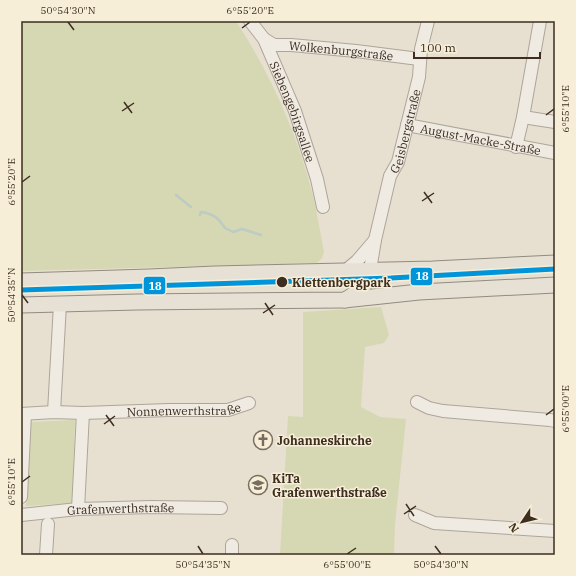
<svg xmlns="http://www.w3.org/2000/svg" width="576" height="576" viewBox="0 0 576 576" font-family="'IBM Plex Serif',serif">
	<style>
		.green { fill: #d6d7b3 }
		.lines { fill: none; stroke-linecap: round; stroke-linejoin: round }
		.stream { stroke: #bcccc2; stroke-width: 2.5 }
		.minor-casing { stroke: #ada599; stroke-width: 14 }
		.major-casing { stroke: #928b80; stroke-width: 17 }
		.minor { stroke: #efebe3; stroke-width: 12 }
		.major { stroke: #e6e1d4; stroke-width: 15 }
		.tram-1-casing { stroke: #f7eed8; stroke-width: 8 }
		.tram-1 { stroke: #0095da; stroke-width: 5 }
		.ticks { fill: none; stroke: #3d2e20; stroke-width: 1.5 }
		.stop-dot { fill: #3d2e20; stroke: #f7eed8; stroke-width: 1.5 }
		.labels { text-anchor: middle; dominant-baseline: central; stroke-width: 3; stroke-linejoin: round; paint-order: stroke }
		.street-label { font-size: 12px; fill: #3d2e20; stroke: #f7eed8 }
		.stop-label { font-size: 12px; font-weight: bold; fill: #3d2e20; stroke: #f7eed8; text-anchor: start }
		.poi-label { font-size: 12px; font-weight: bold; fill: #3d2e20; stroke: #f7eed8; text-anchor: start }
		.line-badge { stroke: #f7eed8; stroke-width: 1.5 }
		.badge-label { font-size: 11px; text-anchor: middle; font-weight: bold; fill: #fff }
		.neatline { fill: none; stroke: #3d2e20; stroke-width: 1.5 }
		.ticks-label { font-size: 10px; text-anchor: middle; fill: #3d2e20 }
	</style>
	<rect width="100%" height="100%" fill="#e7e0d1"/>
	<g class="green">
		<path d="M 21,21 L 236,21 C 270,73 296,131 312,192 C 317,211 320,232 324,252 L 322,258 L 317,263 L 21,271 Z"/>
		<path d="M 381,307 L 389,335 L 384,343 L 365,347 L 361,407 L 380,417 L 406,419 L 395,524 L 394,555 L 280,555 L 288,416 L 303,417 L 303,312 Z"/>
		<path d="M 75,420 L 72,503 L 26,506 L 30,422 Z"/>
	</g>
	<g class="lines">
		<g class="stream">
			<path d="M 176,195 L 191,207"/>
			<path d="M 200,215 L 201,212 C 209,213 214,215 219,220"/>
			<path d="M 219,220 L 225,228 L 233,232 L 242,229 L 261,235"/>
		</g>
		<defs>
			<g id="minor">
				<path id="s1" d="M 250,21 L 264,39 L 295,111 L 317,179 L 323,207"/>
				<path id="s2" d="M 264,39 L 274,45 L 291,45 L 356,51 L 419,59"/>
				<path d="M 523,117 L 555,122"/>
				<path id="s3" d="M 407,125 L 555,153"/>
				<path d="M 516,147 L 523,117 L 540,21"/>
				<path id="s4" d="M 370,270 L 375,240 L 390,176 L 398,162 L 419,77 L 421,49 L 428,21"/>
				<path d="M 345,271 L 357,261 L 375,240"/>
				<path d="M 417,402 L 429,408 L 443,411 L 550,420 L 555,421"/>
				<path d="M 54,412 L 60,304"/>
				<path id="s5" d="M 21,414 L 54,412 L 83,413 L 169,410 L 228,410 L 249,403"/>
				<path d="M 21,497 L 25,414"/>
				<path d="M 78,509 L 83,413"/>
				<path id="s6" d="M 21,515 L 78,509 L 152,507 L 221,508"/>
				<path d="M 415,515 L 434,523 L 555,531"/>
				<path d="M 46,555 L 48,524"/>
				<path d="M 232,555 L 232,545"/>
			</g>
			<g id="major">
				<path d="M 21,281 L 149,277 L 215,274 L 433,269 L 555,263"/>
				<path d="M 345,300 C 357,293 368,285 370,270"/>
				<path d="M 21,305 L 137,302 L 344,300 L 419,292 L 555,285"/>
			</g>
		</defs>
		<use href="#minor" class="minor-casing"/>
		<use href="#major" class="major-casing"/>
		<use href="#minor" class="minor"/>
		<use href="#major" class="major"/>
		<defs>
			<path id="tram-1" d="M 21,290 L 391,278 L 555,269"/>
		</defs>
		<use href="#tram-1" class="tram-1-casing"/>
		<use href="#tram-1" class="tram-1"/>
	</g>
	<path class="ticks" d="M 68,22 L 74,30M 242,28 L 250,22M 124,102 L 132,113M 122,111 L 134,103M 546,115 L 554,109M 22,182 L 30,176M 424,192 L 432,203M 422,201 L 434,193M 22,295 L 28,303M 265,303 L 273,315M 263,313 L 275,305M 106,415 L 114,426M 546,415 L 554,409M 104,424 L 115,416M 22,482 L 30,476M 406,504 L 414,516M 404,514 L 416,506M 198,546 L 203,554M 435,546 L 441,554M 347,554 L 356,548"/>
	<defs>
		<symbol id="church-ring" viewBox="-11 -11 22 22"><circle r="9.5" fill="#f7eed8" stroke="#786c5e" stroke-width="1.5"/><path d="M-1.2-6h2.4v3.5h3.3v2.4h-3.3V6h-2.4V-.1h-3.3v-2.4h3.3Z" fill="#786c5e"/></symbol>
		<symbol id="school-ring" viewBox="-11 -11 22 22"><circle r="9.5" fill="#f7eed8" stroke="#786c5e" stroke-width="1.5"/><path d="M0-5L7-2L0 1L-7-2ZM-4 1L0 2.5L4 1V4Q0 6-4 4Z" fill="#786c5e"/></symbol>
	</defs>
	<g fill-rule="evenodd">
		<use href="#church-ring" x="252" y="429" width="22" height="22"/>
		<use href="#school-ring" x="247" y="474" width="22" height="22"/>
	</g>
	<circle class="stop-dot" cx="282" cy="282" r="6"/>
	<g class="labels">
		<g class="street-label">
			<text stroke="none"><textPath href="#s2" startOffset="79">Wolkenburgstraße</textPath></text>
			<text stroke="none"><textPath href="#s1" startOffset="101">Siebengebirgsallee</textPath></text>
			<text stroke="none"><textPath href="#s4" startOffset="144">Geisbergstraße</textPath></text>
			<text stroke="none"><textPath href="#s3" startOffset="75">August-Macke-Straße</textPath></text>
			<text stroke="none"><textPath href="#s5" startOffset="163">Nonnenwerthstraße</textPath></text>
			<text stroke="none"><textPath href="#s6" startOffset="100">Grafenwerthstraße</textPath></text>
		</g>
		<g class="stop-label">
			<text x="292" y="282">Klettenbergpark</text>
		</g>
		<g class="poi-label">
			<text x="277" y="440">Johanneskirche</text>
			<text x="272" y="478">KiTa<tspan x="272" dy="14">Grafenwerthstraße</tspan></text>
		</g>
	</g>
	<g class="line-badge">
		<rect x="410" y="267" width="23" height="19" rx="4" fill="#0095da"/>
		<rect x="143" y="276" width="23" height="19" rx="4" fill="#0095da"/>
	</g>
	<g class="badge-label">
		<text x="422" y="280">18</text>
		<text x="155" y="290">18</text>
	</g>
	<rect width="576" height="576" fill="none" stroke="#f7eed8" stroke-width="44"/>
	<g transform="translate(522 522) rotate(235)" stroke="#f7eed8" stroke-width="3" paint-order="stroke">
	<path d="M0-3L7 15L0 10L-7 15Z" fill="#3d2e20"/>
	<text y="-6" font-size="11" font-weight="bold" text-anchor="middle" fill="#3d2e20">N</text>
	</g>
	<path d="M414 52v6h126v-6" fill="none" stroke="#3d2e20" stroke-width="2"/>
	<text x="420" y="52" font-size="12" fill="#3d2e20" stroke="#f7eed8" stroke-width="3" paint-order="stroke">100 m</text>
	<rect x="22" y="22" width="532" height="532" class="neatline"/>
	<g class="ticks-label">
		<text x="68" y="14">50°54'30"N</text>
		<text x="250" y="14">6°55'20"E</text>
		<text transform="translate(565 109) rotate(-90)" y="4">6°55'10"E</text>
		<text transform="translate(11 182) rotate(-90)" y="4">6°55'20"E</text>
		<text transform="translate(11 295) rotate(-90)" y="4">50°54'35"N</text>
		<text transform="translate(565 409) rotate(-90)" y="4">6°55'00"E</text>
		<text transform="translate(11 482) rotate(-90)" y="4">6°55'10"E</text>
		<text x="203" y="568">50°54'35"N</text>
		<text x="347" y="568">6°55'00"E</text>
		<text x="441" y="568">50°54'30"N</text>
	</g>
</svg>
